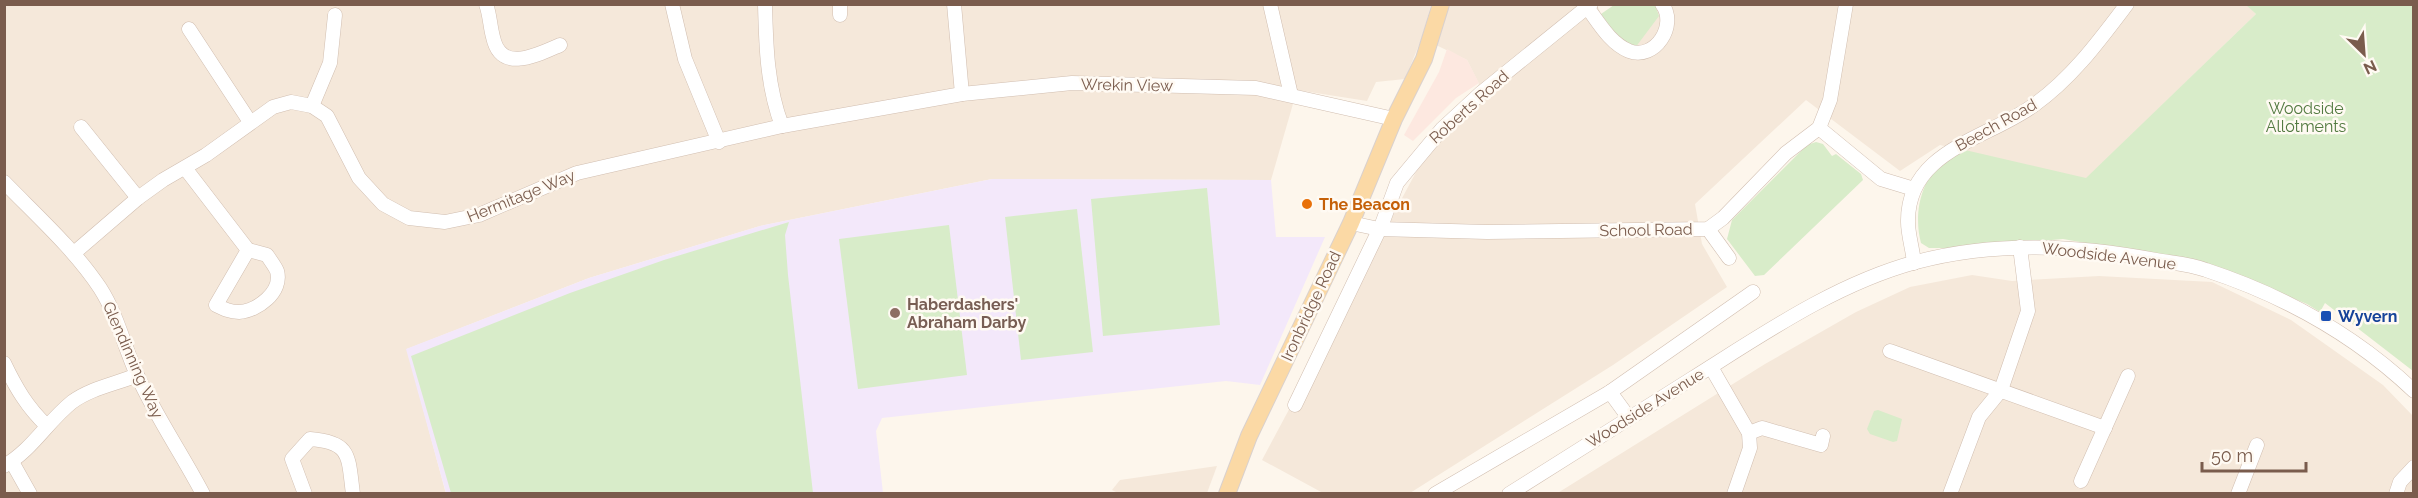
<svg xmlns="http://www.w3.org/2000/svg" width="2418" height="498" viewBox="0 0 2418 498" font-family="Raleway,sans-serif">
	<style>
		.residential { fill: #f5e8da }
		.commercial { fill: #fde8e0 }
		.education { fill: #f3e8fa }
		.green { fill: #d8ecc9 }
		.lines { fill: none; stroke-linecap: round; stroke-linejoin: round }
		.minor-casing { stroke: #d1beb0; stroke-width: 15 }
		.major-casing { stroke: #dad1cd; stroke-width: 18 }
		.minor { stroke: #fff; stroke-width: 14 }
		.major { stroke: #fbd9a5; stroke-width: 16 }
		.food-dot { fill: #e8710a; stroke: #fffaf3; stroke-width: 2 }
		.education-dot { fill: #8d6e63; stroke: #fffaf3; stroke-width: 2 }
		.transit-dot { fill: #1a4fb4; stroke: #fffaf3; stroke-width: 2 }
		.labels { text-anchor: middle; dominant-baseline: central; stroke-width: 5; stroke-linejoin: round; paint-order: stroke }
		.street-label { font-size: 16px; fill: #7a5c4d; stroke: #fffaf3 }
		.park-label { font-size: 16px; fill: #537a41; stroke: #fffaf3 }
		.food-label { font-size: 16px; font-weight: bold; fill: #c56008; stroke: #fffaf3; text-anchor: start }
		.education-label { font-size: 16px; font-weight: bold; fill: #785e54; stroke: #fffaf3; text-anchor: start }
		.transit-label { font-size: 16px; font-weight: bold; fill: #164399; stroke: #fffaf3; text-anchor: start }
	</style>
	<rect width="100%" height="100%" fill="#fdf6ec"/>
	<g class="residential">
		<path d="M 2246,4 L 2256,14 L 2086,179 L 1940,145 L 1900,171 L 1806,100 L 1695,204 L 1702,244 L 1727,287 L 1613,365 L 1410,493 L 1323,493 L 1262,460 L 1423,159 L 1479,84 L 1467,60 L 1436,45 L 1449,5 L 1597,5 L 1601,14 L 1655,5 Z"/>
		<path d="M 4,5 L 1431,5 L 1421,40 L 1405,79 L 1376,82 L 1367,101 L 1297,90 L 1271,180 L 992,179 L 760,226 L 589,278 L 407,349 L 446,494 L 5,493 Z"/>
		<path d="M 1972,275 L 2012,281 L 2099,276 L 2212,282 L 2291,320 L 2383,385 L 2413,416 L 2413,493 L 1556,494 L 1765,364 L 1856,312 L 1910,287 Z"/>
		<path d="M 1217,466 L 1207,493 L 1120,494 L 1112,490 L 1120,480 Z"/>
	</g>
	<path class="commercial" d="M 1447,49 L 1467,60 L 1479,83 L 1456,98 L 1413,141 L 1404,135 L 1439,72 Z"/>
	<path class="education" d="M 992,179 L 1271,180 L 1276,237 L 1325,237 L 1260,385 L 1226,381 L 882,418 L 876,431 L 883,493 L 446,493 L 406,349 L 589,278 L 760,226 Z"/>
	<g class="green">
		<path d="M 1614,5 L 1655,5 L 1659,16 L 1635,48 L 1619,39 L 1601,14 Z"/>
		<path d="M 2246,5 L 2413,5 L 2413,371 L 2325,303 L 2320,312 L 2307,304 L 2216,266 L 2063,239 L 1959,248 L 1929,248 L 1921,243 C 1914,217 1919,183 1941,164 C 1947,158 1957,155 1965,150 L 2086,178 L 2256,14 Z"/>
		<path d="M 1816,142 L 1823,144 L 1832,156 L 1836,154 L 1861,174 L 1863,180 L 1764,275 L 1755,276 L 1727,239 L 1732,220 L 1807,145 Z"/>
		<path d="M 1207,188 L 1220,325 L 1103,336 L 1091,199 Z"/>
		<path d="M 1077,209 L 1093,352 L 1021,360 L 1005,217 Z"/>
		<path d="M 789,222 L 785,235 L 788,275 L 813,493 L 451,493 L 411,356 L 570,293 L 664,260 Z"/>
		<path d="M 949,225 L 967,375 L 858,389 L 839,239 Z"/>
		<path d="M 1878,410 L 1902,419 L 1897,441 L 1893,442 L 1870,434 L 1867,429 L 1874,411 Z"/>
	</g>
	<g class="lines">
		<defs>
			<g id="minor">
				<path d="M 486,4 C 490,15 490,26 493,37 C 501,74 537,55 560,45"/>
				<path d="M 672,4 L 685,59 L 719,142"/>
				<path d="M 765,4 C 766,46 767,86 782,126"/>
				<path d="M 840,4 L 840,15"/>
				<path d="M 954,4 L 962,94"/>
				<path d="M 1270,4 L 1291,95"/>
				<path d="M 1587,7 C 1599,23 1610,43 1629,51 C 1655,61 1678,25 1662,4"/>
				<path d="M 189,29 L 250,122"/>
				<path d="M 312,106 L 330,63 L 335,15"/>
				<path d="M 81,127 L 138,198"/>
				<path d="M 1819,128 L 1881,179 L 1914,189"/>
				<path d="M 185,168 L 248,250 L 267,255 C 270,260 275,266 277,271 C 283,292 257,311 239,312 C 230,312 224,309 216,305 L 248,250"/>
				<path d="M 4,182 C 37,216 74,249 100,288 C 118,316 124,347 138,377 C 157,418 182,454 203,494"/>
				<path d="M 1351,223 L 1379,229 L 1487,232 L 1708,229 L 1723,218 L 1786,153 L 1819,128 L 1830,100 L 1846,4"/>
				<path d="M 1708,229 L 1729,258"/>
				<path d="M 74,253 L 138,198 L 163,180 L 206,155 L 273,107 L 291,102 L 312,106 L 327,116 L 359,178 L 383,204 L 409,218 L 445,222 L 479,215 L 577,173 L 782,126 L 962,94 L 1072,83 L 1256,88 L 1394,119"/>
				<path d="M 1914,263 C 1913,250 1908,235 1908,222 C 1907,150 1988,139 2034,105 C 2072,78 2099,41 2127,4"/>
				<path d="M 1890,351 L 2105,428"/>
				<path d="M 4,363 C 16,388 27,407 47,426"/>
				<path d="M 1711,367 L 1749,433 L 1750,448 L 1734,494"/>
				<path d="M 1610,392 L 1629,418"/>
				<path d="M 1295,405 L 1382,224 L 1397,183 L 1442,129 L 1481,93 L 1591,4"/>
				<path d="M 1749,433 L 1762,428 L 1821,445 L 1823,436"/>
				<path d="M 12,462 L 30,494"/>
				<path d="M 4,466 C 32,450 47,422 72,402 C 91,388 116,384 137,375"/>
				<path d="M 2081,481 L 2128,376"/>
				<path d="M 305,494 L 292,459 L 310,439 C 352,442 348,457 353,494"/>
				<path d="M 1435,494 L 1610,392 L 1753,292"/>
				<path d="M 1509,494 C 1570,455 1632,417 1693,378 C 1763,334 1835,284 1916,262 C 1996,241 2076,245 2156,260 C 2173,263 2190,264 2206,270 C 2282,295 2355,335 2414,391"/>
				<path d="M 1950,494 L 1979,417 L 2001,390 L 2028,311 L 2020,247"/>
				<path d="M 2238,494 L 2257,445"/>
				<path d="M 2396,494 L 2400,482 L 2414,467"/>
			</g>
			<path id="major" d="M 1227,494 L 1249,436 L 1351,223 L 1394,119 L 1424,59 L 1441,4"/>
		</defs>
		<use href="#minor" class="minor-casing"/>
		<use href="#major" class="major-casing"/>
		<use href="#minor" class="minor"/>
		<use href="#major" class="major"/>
	</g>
	<circle class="food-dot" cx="1307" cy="204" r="6"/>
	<circle class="education-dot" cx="895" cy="313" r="6"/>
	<rect class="transit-dot" x="2320" y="310" width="12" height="12" rx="3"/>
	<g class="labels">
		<g class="street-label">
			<text transform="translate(1127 85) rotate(1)">Wrekin View</text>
			<text transform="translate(1469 107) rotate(-42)">Roberts Road</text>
			<text transform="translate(1996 125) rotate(-29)">Beech Road</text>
			<text transform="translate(521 196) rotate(-22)">Hermitage Way</text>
			<text transform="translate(1646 230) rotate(-1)">School Road</text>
			<text transform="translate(2109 256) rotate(7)">Woodside Avenue</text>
			<text transform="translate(1311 306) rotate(-65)">Ironbridge Road</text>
			<text transform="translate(133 360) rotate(66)">Glendinning Way</text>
			<text transform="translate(1645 408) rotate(-32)">Woodside Avenue</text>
		</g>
		<g class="park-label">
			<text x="2306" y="108">Woodside<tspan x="2306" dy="18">Allotments</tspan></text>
		</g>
		<g class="food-label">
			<text x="1319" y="204">The Beacon</text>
		</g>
		<g class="education-label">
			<text x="907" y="304">Haberdashers'<tspan x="907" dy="18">Abraham Darby</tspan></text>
		</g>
		<g class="transit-label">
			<text x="2338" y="316">Wyvern</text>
		</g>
	</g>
	<rect width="2418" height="498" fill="none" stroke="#7a5c4d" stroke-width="12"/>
	<g transform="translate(2364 54) rotate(155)" stroke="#fffaf3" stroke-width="4.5" paint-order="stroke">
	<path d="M0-4.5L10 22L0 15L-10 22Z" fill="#7a5c4d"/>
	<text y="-9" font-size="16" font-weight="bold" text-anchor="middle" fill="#7a5c4d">N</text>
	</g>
	<path d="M2202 462v9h104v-9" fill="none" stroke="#7a5c4d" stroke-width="3"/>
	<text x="2211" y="462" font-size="18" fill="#7a5c4d" stroke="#fffaf3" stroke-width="4.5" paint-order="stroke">50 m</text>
</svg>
